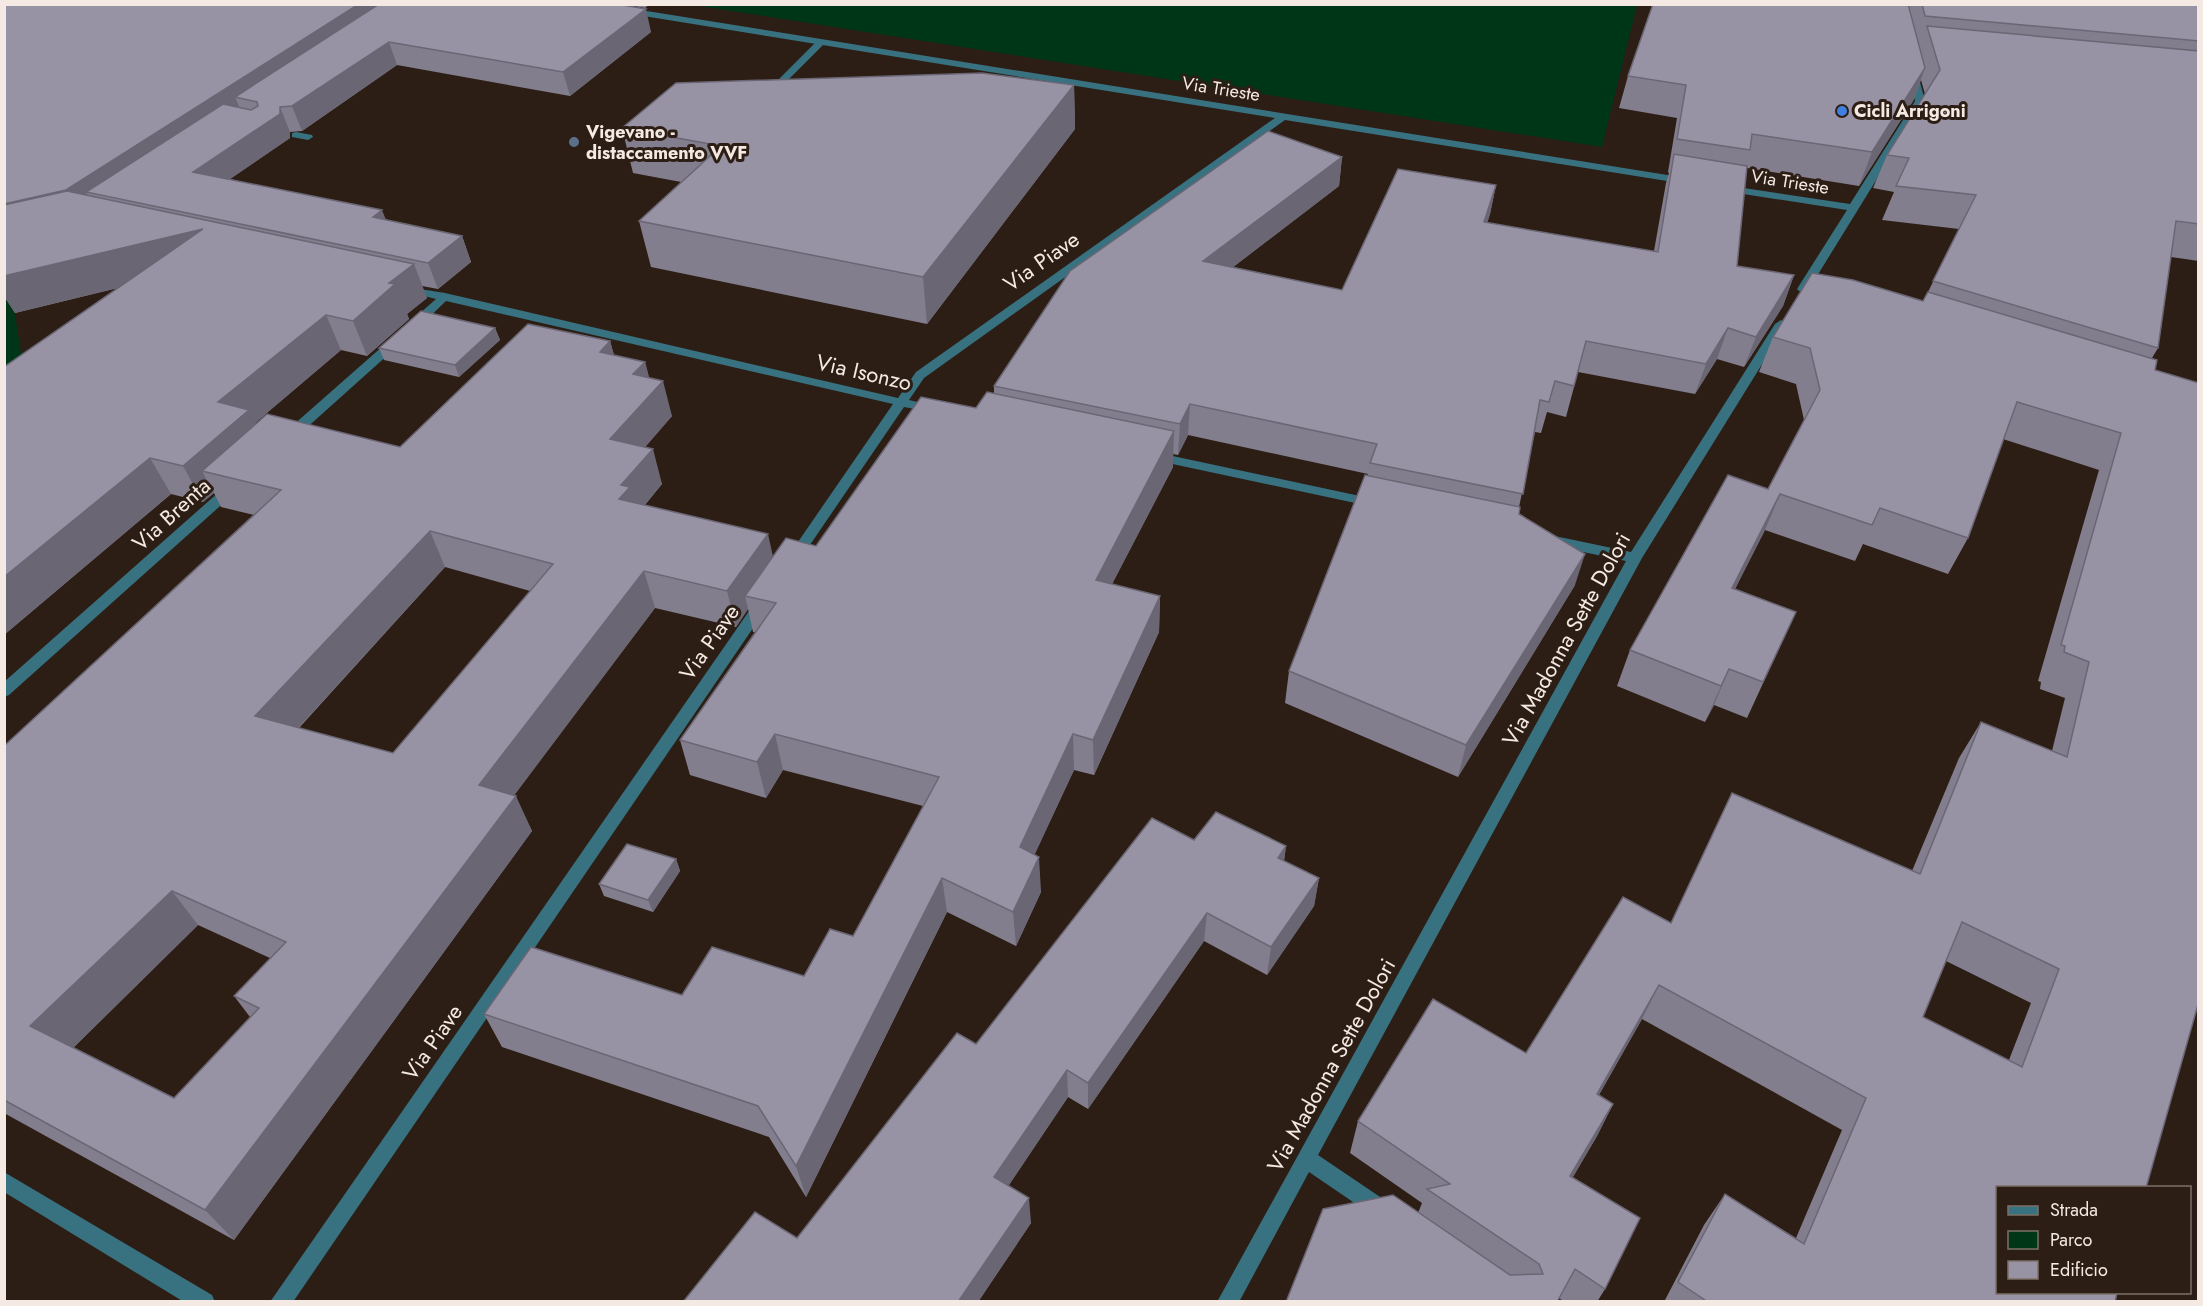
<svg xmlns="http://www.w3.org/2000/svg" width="2203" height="1306" viewBox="0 0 2203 1306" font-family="Jost,sans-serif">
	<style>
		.green { fill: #003618 }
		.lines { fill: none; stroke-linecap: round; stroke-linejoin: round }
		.lane { fill: #387180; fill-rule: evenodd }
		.street { fill: #387180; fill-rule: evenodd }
		.wall { fill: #837e8e; fill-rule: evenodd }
		.shaded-wall { fill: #6a6674 }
		.building { fill: #9892a5; stroke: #6a6674; stroke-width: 1.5; fill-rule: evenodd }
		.shop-dot { fill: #3f7fe0; stroke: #2c1e14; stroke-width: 2 }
		.service-dot { fill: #5c6f8a; stroke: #2c1e14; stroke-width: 2 }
		.labels { text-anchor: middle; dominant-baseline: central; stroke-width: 6; stroke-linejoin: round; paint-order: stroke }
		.far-street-label { font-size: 18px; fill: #f4eae3; stroke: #2c1e14 }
		.far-poi-label { font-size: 18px; font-weight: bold; fill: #f4eae3; stroke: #2c1e14; text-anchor: start }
		.street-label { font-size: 22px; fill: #f4eae3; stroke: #2c1e14 }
	</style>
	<rect width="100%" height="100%" fill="#2c1e14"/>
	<g class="green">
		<path d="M 693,5 L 1637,5 L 1602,147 Z"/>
		<path d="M 7,265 L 28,396 L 5,413 L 4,266 Z"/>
	</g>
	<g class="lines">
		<g class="lane">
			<path d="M 818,40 L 826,42 L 773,95 L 767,95 L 767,91 Z"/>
			<path d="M 296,132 L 312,135 L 313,137 L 308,140 L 292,137 L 292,133 Z"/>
		</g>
		<g class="street">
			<path d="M 628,8 L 1686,178 L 1691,181 L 1686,184 L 1285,120 L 924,378 L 909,400 L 938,407 L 938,413 L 904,407 L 799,561 L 789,561 L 787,558 L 789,555 L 893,404 L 446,301 L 418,328 L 414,329 L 408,325 L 410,322 L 436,299 L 401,290 L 401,286 L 445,293 L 898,398 L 916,372 L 1275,118 L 625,13 L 625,9 Z"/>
			<path d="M 1912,68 L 1917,71 L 1925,101 L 1809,289 L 1803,292 L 1799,291 L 1797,289 L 1847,210 L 1724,191 L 1719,188 L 1724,185 L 1850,204 L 1915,101 L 1907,71 Z"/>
			<path d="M 1781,320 L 1787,324 L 1642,558 L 1318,1155 L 1392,1205 L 1395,1212 L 1392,1219 L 1385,1222 L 1378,1219 L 1309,1172 L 1239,1302 L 1217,1302 L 1626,561 L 1550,545 L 1543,540 L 1550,535 L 1631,552 L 1775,324 Z"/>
			<path d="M 396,337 L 402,341 L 400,344 L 293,440 L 283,440 L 282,437 L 283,434 L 392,338 Z"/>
			<path d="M 1154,452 L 1374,499 L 1381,503 L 1374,507 L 1149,459 L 1147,456 Z"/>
			<path d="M 233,483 L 238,484 L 240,487 L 238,490 L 9,695 L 4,697 L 4,682 L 228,484 Z"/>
			<path d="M 761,600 L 768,605 L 766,609 L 293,1302 L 270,1302 L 756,601 Z"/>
			<path d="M 4,1172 L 212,1295 L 215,1302 L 184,1302 L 4,1192 Z"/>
		</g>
	</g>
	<g class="wall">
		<path d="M 4,4 L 650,4 L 645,8 L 634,6 L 651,32 L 570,96 L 397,65 L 302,131 L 290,132 L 290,138 L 230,179 L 386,220 L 462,236 L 471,262 L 438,289 L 422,286 L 427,298 L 407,314 L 409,319 L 367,356 L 341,350 L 255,423 L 256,424 L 400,447 L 610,341 L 614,355 L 645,362 L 649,378 L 672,416 L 645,447 L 662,484 L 645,505 L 773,556 L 816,546 L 976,408 L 994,394 L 994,386 L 1342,157 L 1339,186 L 1233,267 L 1342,290 L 1496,185 L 1490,214 L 1487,223 L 1654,251 L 1666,183 L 1669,173 L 1668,172 L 1677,118 L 1619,108 L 1628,76 L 1653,4 L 2199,4 L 2199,261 L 2171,257 L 2158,348 L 2152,358 L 2155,370 L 2115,1302 L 1664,1302 L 1704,1225 L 1725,1194 L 1796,1238 L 1842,1130 L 1642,1019 L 1599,1095 L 1613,1104 L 1597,1136 L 1573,1177 L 1605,1289 L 1597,1302 L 1564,1302 L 1559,1298 L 1557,1302 L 1286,1302 L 1418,1213 L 1422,1203 L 1350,1153 L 1358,1121 L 1526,1053 L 1671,923 L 1912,871 L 1959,758 L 1981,722 L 2052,751 L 2065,698 L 2040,689 L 2041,682 L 2038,681 L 2099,470 L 2003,439 L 1968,538 L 1948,574 L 1863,544 L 1855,561 L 1765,530 L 1735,589 L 1796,612 L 1747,718 L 1714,705 L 1705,722 L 1617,686 L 1630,650 L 1768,489 L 1804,420 L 1796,384 L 1759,372 L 1773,337 L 1923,301 L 1928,292 L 1959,229 L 1882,220 L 1894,192 L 1873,188 L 1887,155 L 1925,94 L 1921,80 L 1913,101 L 1859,186 L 1747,168 L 1737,266 L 1794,275 L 1783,306 L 1744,367 L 1717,359 L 1695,394 L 1578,372 L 1566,417 L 1547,412 L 1541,433 L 1535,432 L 1519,507 L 1519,514 L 1575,585 L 1458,777 L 1285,703 L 1289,671 L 1368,474 L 1188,435 L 1178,455 L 1173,454 L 1173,467 L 1112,584 L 1160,596 L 1159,632 L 1094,775 L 1074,770 L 1034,855 L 1041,892 L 1016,946 L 947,912 L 806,1197 L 769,1137 L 502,1047 L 484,1014 L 682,995 L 804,976 L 853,936 L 923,806 L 783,770 L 766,798 L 690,775 L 680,740 L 755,632 L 753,632 L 748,609 L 736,627 L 655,608 L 514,795 L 532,831 L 234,1240 L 4,1113 L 4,746 L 254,515 L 221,507 L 214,493 L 203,502 L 171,494 L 4,635 L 118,288 L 15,313 L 4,296 ZM 445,567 L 530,591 L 393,753 L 299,728 ZM 198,925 L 270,958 L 234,996 L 250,1017 L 174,1098 L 73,1048 ZM 1946,961 L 2031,1003 L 2009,1060 L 1923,1017 Z"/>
		<path d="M 1074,85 L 1075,129 L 927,324 L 651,267 L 639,221 L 681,182 L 633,173 L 622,128 Z"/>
		<path d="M 495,328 L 500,340 L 459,377 L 384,360 L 379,348 Z"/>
		<path d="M 1194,840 L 1286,846 L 1284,861 L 1319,878 L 1314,906 L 1267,975 L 1204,941 L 1088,1109 L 1068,1097 L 1008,1186 L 1031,1223 L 978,1302 L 683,1302 L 797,1238 L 976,1044 Z"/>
		<path d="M 676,859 L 680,871 L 653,912 L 604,896 L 599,884 Z"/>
	</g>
	<g class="shaded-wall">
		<path d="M 359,4 L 403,4 L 235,97 L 241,111 L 86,192 L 94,207 L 4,231 L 4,204 Z"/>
		<path d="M 615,4 L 634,4 L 636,15 Z"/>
		<path d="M 646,9 L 651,32 L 570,96 L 563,72 Z"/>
		<path d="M 389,42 L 397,65 L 302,131 L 292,106 Z"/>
		<path d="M 1925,68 L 1913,101 L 1859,186 L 1872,152 Z"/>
		<path d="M 1074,85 L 1075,129 L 927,324 L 923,277 Z"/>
		<path d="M 280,107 L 290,132 L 290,138 L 204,197 L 193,172 Z"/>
		<path d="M 1342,157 L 1339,186 L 1202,291 L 1203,261 Z"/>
		<path d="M 1496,185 L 1490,214 L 1478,252 L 1484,222 Z"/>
		<path d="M 382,210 L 392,235 L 373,217 Z"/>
		<path d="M 203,229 L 219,263 L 15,313 L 4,296 L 4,276 Z"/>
		<path d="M 462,236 L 471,262 L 438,289 L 428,263 Z"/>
		<path d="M 414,264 L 427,298 L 407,314 L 409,319 L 367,356 L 353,321 L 389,283 Z"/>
		<path d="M 1794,275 L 1783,306 L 1744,367 L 1756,337 Z"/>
		<path d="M 326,315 L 341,350 L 255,423 L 266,446 L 202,471 L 214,493 L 203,502 L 183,466 L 218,402 Z"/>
		<path d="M 495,328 L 500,340 L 459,377 L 455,365 Z"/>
		<path d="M 1728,328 L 1717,359 L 1695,394 L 1706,364 Z"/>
		<path d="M 610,341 L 620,377 L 600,352 Z"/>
		<path d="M 645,362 L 653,392 L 663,381 L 672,416 L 621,475 L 610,439 L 633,374 Z"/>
		<path d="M 1190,404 L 1188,435 L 1178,455 L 1180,424 Z"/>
		<path d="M 1174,431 L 1173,467 L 1096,615 L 1096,580 Z"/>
		<path d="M 653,449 L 662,484 L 637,514 L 619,499 L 621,485 Z"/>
		<path d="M 150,458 L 171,494 L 4,635 L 4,577 Z"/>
		<path d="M 1780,494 L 1765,530 L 1717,624 L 1732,588 Z"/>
		<path d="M 430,531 L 445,567 L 276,752 L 255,716 Z"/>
		<path d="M 768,534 L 776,570 L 745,596 L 748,609 L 736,627 L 727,591 Z"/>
		<path d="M 1585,554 L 1575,585 L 1458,777 L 1466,745 Z"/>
		<path d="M 644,571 L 655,608 L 495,821 L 479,785 Z"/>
		<path d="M 1160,596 L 1159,632 L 1094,775 L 1093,740 Z"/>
		<path d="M 1729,669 L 1714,705 L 1705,722 L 1721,686 Z"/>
		<path d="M 775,734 L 783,770 L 766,798 L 757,762 Z"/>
		<path d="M 1073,734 L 1074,770 L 1022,882 L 1020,847 Z"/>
		<path d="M 516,796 L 532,831 L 234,1240 L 205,1210 Z"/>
		<path d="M 1286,846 L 1282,875 L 1278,858 Z"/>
		<path d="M 1039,857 L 1041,892 L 1016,946 L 1013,912 Z"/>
		<path d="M 676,859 L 680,871 L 653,912 L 648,900 Z"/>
		<path d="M 942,878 L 947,912 L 806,1197 L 796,1166 Z"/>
		<path d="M 1319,878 L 1314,906 L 1267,975 L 1271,947 Z"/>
		<path d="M 172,891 L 198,925 L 62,1059 L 30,1026 Z"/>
		<path d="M 1207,913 L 1204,941 L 1088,1109 L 1088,1083 Z"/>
		<path d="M 1659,985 L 1642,1019 L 1581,1126 L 1597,1094 Z"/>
		<path d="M 1067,1070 L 1068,1097 L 997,1203 L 994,1177 Z"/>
		<path d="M 1613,1104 L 1597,1136 L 1555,1207 L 1570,1176 Z"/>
		<path d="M 1029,1198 L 1031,1223 L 978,1302 L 958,1302 Z"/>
	</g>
	<g class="building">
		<path d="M 4,4 L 359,4 L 66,190 L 4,204 Z"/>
		<path d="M 379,4 L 617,4 L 646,9 L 563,72 L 389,42 L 292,106 L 280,107 L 280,114 L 193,172 L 382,210 L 373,217 L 462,236 L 428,263 L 86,192 L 223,104 L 251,110 L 258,106 L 257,102 L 235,97 Z"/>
		<path d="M 1653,4 L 1908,4 L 1925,68 L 1872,152 L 1752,134 L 1750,150 L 1677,139 L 1686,85 L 1628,76 Z"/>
		<path d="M 1922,4 L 2199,4 L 2199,41 L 1925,16 Z"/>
		<path d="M 1927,26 L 2199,51 L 2199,224 L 2176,221 L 2158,348 L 1933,281 L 1976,195 L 1896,186 L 1909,158 L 1887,155 L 1940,70 Z"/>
		<path d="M 982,73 L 1074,85 L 923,277 L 639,221 L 721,146 L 622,128 L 676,83 Z"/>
		<path d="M 1268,131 L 1342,157 L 1203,261 L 1342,290 L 1398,169 L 1496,185 L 1484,222 L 1658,252 L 1674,154 L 1747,166 L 1737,266 L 1794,275 L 1756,337 L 1728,328 L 1706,364 L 1586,341 L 1574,386 L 1555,381 L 1549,402 L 1540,400 L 1523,494 L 1370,463 L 1377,444 L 1190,404 L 1180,424 L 994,386 L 1070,271 Z"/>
		<path d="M 67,191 L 414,264 L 389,283 L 395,284 L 353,321 L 326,315 L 218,402 L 249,410 L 183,466 L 150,458 L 4,577 L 4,367 L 203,229 L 4,276 L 4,205 Z"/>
		<path d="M 1812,273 L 1853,280 L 1923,301 L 1928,292 L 2157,360 L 2155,370 L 2199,383 L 2199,1001 L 2146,1188 L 1998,1188 L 1998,1293 L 2117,1293 L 2115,1302 L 1708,1302 L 1678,1282 L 1725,1194 L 1804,1244 L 1866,1098 L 1659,985 L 1597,1094 L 1613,1104 L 1570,1176 L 1640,1218 L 1605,1289 L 1575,1269 L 1557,1302 L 1286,1302 L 1323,1209 L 1393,1195 L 1510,1275 L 1543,1274 L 1539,1264 L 1427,1189 L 1450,1184 L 1358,1121 L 1433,999 L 1526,1053 L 1623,897 L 1671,923 L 1732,793 L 1920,874 L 1981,722 L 2067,757 L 2089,662 L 2064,652 L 2065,646 L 2061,645 L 2121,433 L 2017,402 L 1968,538 L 1880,508 L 1872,525 L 1780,494 L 1732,588 L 1796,612 L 1763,682 L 1729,669 L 1721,686 L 1630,650 L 1728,475 L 1768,489 L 1820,390 L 1810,348 L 1773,337 ZM 1962,922 L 2059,969 L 2022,1067 L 1923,1017 Z"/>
		<path d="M 421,311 L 495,328 L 455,365 L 379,348 Z"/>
		<path d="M 528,324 L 610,341 L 600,352 L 645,362 L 633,374 L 663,381 L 610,439 L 653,449 L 621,485 L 630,487 L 619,499 L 768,534 L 727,591 L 644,571 L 479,785 L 516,796 L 205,1210 L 4,1100 L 4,746 L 281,490 L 202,471 L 267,414 L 400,447 ZM 430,531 L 553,564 L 393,753 L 255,716 ZM 172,891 L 286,942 L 234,996 L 259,1008 L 174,1098 L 30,1026 Z"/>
		<path d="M 987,392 L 1174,431 L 1096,580 L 1160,596 L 1093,740 L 1073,734 L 1020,847 L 1039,857 L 1013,912 L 942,878 L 796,1166 L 758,1106 L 484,1014 L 531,947 L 682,995 L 712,947 L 804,976 L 830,929 L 853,936 L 939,777 L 775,734 L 757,762 L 680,740 L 776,603 L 745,596 L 786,538 L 816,546 L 921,397 L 976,408 Z"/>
		<path d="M 1365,475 L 1520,507 L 1519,514 L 1585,554 L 1466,745 L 1289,671 Z"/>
		<path d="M 1216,812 L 1286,846 L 1278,858 L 1319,878 L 1271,947 L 1207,913 L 1088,1083 L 1067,1070 L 994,1177 L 1029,1198 L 958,1302 L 683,1302 L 755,1212 L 797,1238 L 957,1033 L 976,1044 L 1152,818 L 1194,840 Z"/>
		<path d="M 627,844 L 676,859 L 648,900 L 599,884 Z"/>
	</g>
	<circle class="shop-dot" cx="1842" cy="111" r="6"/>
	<circle class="service-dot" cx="574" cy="142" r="6"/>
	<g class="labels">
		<g class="far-street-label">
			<text transform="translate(1221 89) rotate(9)">Via Trieste</text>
			<text transform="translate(1790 182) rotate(9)">Via Trieste</text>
		</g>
		<g class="far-poi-label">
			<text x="1854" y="111">Cicli Arrigoni</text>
			<text x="586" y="132">Vigevano -<tspan x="586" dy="21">distaccamento VVF</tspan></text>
		</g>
		<g class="street-label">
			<text transform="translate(1041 261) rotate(-35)">Via Piave</text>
			<text transform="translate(864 372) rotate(13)">Via Isonzo</text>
			<text transform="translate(171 514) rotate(-42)">Via Brenta</text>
			<text transform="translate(1566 639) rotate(-61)">Via Madonna Sette Dolori</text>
			<text transform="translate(709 642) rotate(-55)">Via Piave</text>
			<text transform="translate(432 1042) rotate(-55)">Via Piave</text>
			<text transform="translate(1331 1065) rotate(-61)">Via Madonna Sette Dolori</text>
		</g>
	</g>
	<rect width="2203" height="1306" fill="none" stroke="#f4eae3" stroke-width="12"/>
	<rect x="1996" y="1186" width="195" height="108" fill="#2c1e14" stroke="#7c7067" stroke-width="1.5"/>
	<rect x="2008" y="1206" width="30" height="9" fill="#387180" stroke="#7c7067" stroke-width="1.5"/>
	<text x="2050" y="1216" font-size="18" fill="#f4eae3">Strada</text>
	<rect x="2008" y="1231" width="30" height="18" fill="#003618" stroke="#7c7067" stroke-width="1.5"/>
	<text x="2050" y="1246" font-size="18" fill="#f4eae3">Parco</text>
	<rect x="2008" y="1261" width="30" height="18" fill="#9892a5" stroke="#7c7067" stroke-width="1.5"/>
	<text x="2050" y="1276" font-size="18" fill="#f4eae3">Edificio</text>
</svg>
